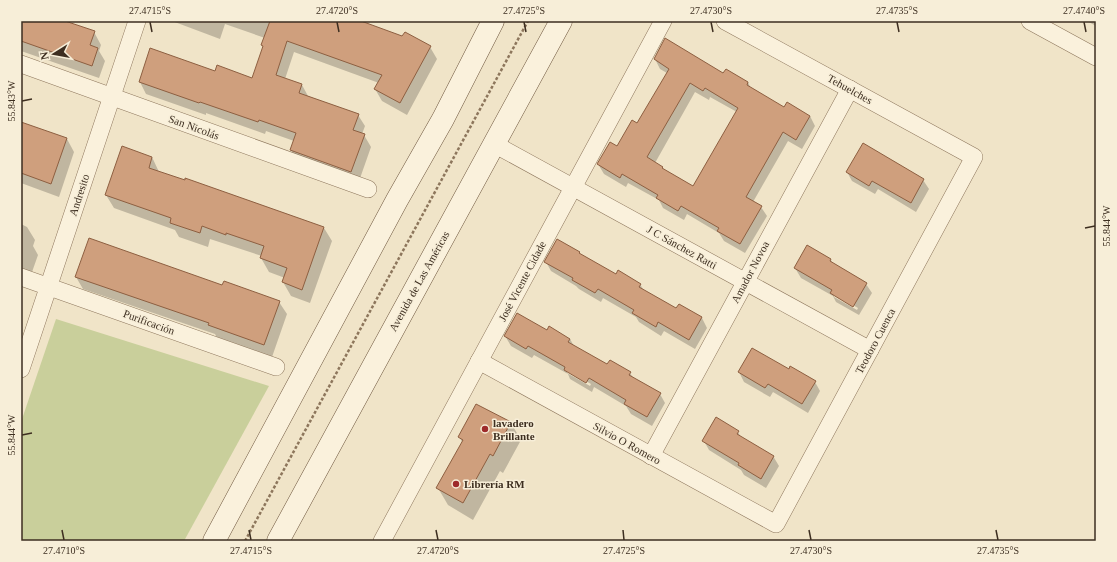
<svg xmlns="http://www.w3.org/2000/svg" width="1117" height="562" viewBox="0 0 1117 562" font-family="Georgia,serif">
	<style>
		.green { fill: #c9cf9b }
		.shadow { fill: #0003; fill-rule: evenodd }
		.building { fill: #cf9f7d; stroke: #8d5f41; fill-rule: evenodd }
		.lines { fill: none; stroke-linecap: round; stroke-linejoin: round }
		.minor-casing { stroke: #8d765c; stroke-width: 18 }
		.secondary-casing { stroke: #6f573f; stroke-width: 23 }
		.path { stroke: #8d765c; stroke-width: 2.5; stroke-dasharray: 3 2; stroke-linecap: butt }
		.minor { stroke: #faf1dc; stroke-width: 17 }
		.secondary { stroke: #faf1dc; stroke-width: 22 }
		.ticks { fill: none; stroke: #3d2e20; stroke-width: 1.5 }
		.poi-dot { fill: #9e2a2b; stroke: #f7eed8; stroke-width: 1.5 }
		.labels { text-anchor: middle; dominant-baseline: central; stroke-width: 3; stroke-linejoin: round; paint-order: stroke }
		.street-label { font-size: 11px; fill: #3d2e20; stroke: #f7eed8 }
		.poi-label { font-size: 11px; font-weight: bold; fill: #3d2e20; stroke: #f7eed8; text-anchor: start }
		.neatline { fill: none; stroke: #3d2e20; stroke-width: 1.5 }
		.ticks-label { font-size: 10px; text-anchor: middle; fill: #3d2e20 }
	</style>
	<rect width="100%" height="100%" fill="#f0e4c8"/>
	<path class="green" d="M 56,319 L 269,386 L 184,541 L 21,541 L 21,422 Z"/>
	<g class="shadow">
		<path d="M 21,21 L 62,21 L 94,32 L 101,45 L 99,51 L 105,61 L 99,78 L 21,51 Z"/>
		<path d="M 172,21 L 351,21 L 430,47 L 437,59 L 407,115 L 382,101 L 375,89 L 379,83 L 294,52 L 285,79 L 302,85 L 308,96 L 358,115 L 365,126 L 362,134 L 364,135 L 371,147 L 358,184 L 298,162 L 291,150 L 294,141 L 266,131 L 265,134 L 206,113 L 206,115 L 146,94 L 140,82 L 216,72 L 253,79 L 264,48 L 262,45 L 265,38 L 225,24 L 220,39 Z"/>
		<path d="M 1087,21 L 1096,21 L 1096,26 Z"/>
		<path d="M 655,59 L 724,75 L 748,82 L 751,89 L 785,109 L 810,116 L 815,126 L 802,149 L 788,141 L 753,202 L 761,207 L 767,216 L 745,253 L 724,241 L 719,233 L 687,214 L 684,220 L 663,208 L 659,200 L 628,183 L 626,187 L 604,174 L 598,164 L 618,148 L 638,125 L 667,73 L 660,69 ZM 695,92 L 709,100 L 710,97 L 737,112 L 693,187 L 664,170 L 662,167 L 655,163 Z"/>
		<path d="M 21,123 L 67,139 L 74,152 L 59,197 L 21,183 Z"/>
		<path d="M 152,157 L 159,172 L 324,228 L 332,241 L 310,303 L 291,296 L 283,282 L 285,278 L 269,272 L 261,258 L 262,256 L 210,239 L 208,247 L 179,237 L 175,230 L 114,208 L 106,195 Z"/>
		<path d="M 847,172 L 923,180 L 929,189 L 916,212 L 878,189 L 875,194 L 852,181 Z"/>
		<path d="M 21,224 L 27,227 L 35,240 L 33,246 L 38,255 L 32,272 L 21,268 Z"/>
		<path d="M 808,247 L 831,260 L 833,265 L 866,284 L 872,293 L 859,315 L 836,302 L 833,296 L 801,278 L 795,268 ZM 834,294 L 858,308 L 857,310 L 834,297 Z"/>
		<path d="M 579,252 L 581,256 L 616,276 L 640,284 L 644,291 L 677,310 L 679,305 L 702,318 L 707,328 L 695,349 L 664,331 L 661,336 L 639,322 L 636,317 L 603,298 L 601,302 L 579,289 L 576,286 L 551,271 L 546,262 Z"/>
		<path d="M 76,277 L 223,286 L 279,302 L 287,314 L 272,357 L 217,338 L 215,334 L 83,289 Z"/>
		<path d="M 547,331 L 570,339 L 574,346 L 607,366 L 630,373 L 634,379 L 660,394 L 665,403 L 652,426 L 631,414 L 626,406 L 594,387 L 592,392 L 570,379 L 568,374 L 534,355 L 532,358 L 511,346 L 505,336 ZM 567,370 L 591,384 L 590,386 L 567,373 Z"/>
		<path d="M 789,370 L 815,382 L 820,391 L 808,413 L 773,392 L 770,397 L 744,382 L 739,372 Z"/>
		<path d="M 511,423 L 521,440 L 503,473 L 500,471 L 473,520 L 448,505 L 438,488 L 463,443 L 459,437 Z"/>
		<path d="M 738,432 L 742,439 L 773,456 L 779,466 L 766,488 L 744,475 L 741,470 L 709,450 L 704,441 Z"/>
	</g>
	<g class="building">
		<path d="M 21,21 L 65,21 L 95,31 L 90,45 L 98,48 L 92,66 L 21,41 Z"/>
		<path d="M 270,21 L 361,21 L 402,36 L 405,32 L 431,46 L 400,103 L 374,89 L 382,75 L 287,41 L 276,75 L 302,84 L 299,93 L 359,114 L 353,130 L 365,134 L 351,172 L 290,150 L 296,133 L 259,120 L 258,122 L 200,102 L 199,103 L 139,82 L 150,48 L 215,71 L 217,65 L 252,78 L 263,46 L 261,45 Z"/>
		<path d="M 665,38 L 723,73 L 726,69 L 748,82 L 747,85 L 784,107 L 787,102 L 810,116 L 796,140 L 783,132 L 746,197 L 762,206 L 740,244 L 717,231 L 719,228 L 681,206 L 678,211 L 656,198 L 658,195 L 622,174 L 620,178 L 597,164 L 610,142 L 617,146 L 632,120 L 637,123 L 669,69 L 654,59 ZM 690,83 L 703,91 L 705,88 L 738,108 L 693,186 L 662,168 L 663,167 L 647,157 Z"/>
		<path d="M 21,122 L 67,138 L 51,184 L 21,173 Z"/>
		<path d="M 863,143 L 924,179 L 911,203 L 872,181 L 869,186 L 846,172 Z"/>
		<path d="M 122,146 L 152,157 L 149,168 L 185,180 L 185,178 L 324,227 L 302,290 L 282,282 L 287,268 L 260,258 L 264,246 L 226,233 L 226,235 L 202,226 L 200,233 L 170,223 L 171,218 L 105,195 Z"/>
		<path d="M 89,238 L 222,285 L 224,281 L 280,301 L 264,345 L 208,325 L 209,323 L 75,277 Z"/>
		<path d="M 557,239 L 580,252 L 579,253 L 616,274 L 618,270 L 641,284 L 639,287 L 676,308 L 679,304 L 702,317 L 689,340 L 658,322 L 656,327 L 632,313 L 634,310 L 598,289 L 595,293 L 572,280 L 573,278 L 544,262 Z"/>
		<path d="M 807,245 L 831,259 L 830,261 L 867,283 L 853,307 L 830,293 L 832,290 L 794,268 Z"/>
		<path d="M 517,313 L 547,330 L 549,326 L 570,339 L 568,342 L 607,364 L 610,360 L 631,372 L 629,375 L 661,393 L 647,417 L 624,404 L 626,400 L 589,378 L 586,383 L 564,370 L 565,367 L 528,346 L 526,349 L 504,336 Z"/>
		<path d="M 752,348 L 789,369 L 790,366 L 816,381 L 802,404 L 768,384 L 765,388 L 738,372 Z"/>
		<path d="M 476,404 L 511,422 L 493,456 L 490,454 L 463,503 L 436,488 L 463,440 L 458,437 Z"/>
		<path d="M 716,417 L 739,431 L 737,434 L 774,456 L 761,479 L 738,465 L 739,463 L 702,441 Z"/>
	</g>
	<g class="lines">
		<defs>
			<g id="minor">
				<path d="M 1030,21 L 1096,57"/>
				<path d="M 21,64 L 368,189"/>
				<path d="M 494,144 L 870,350"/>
				<path d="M 21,277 L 276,367"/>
				<path d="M 479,361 L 776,524 L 974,157 L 725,21"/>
				<path d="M 21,369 L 137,21"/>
				<path d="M 651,456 L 850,89"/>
				<path d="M 382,541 L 663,21"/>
			</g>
			<g id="secondary">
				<path d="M 214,541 L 397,200 L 443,119 L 493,21"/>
				<path d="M 278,541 L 561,21"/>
			</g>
		</defs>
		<use href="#minor" class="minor-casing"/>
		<use href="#secondary" class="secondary-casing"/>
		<path class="path" d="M 245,541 L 528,21"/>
		<use href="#minor" class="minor"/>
		<use href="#secondary" class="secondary"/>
	</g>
	<path class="ticks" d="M 150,22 L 152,32M 337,22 L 339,32M 524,22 L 526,32M 711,22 L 713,32M 897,22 L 899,32M 1084,22 L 1086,32M 22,101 L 32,99M 1085,228 L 1095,226M 22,435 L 32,433M 62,530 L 64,540M 249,530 L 251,540M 436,530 L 438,540M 623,530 L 624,540M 809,530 L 811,540M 996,530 L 998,540"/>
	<g class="poi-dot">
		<circle cx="485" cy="429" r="4"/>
		<circle cx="456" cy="484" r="4"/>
	</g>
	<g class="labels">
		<g class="street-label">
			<text transform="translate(850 89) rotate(29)">Tehuelches</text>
			<text transform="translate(194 127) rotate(20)">San Nicolás</text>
			<text transform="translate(79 195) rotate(-72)">Andresito</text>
			<text transform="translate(682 247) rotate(29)">J C Sánchez Ratti</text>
			<text transform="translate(750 272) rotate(-62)">Amador Novoa</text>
			<text transform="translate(419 281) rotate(-61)">Avenida de Las Américas</text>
			<text transform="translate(522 281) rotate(-62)">José Vicente Cidade</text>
			<text transform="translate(149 322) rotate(20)">Purificación</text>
			<text transform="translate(875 341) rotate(-62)">Teodoro Cuenca</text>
			<text transform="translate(627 443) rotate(29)">Silvio O Romero</text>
		</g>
		<g class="poi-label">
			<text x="493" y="423">lavadero<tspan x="493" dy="13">Brillante</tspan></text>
			<text x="464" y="484">Librería RM</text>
		</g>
	</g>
	<rect width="1117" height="562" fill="none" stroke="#f7eed8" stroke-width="44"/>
	<g transform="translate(54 54) rotate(259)" stroke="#f7eed8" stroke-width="3" paint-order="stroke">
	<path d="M0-3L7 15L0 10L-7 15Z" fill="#3d2e20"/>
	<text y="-6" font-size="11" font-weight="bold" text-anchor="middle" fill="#3d2e20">N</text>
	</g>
	<rect x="22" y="22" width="1073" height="518" class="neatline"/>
	<g class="ticks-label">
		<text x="150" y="14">27.4715°S</text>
		<text x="337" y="14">27.4720°S</text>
		<text x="524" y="14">27.4725°S</text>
		<text x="711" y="14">27.4730°S</text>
		<text x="897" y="14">27.4735°S</text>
		<text x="1084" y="14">27.4740°S</text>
		<text transform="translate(11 101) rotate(-90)" y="4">55.843°W</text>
		<text transform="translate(1106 226) rotate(-90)" y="4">55.844°W</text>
		<text transform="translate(11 435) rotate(-90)" y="4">55.844°W</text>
		<text x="64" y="554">27.4710°S</text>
		<text x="251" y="554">27.4715°S</text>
		<text x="438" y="554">27.4720°S</text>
		<text x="624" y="554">27.4725°S</text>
		<text x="811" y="554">27.4730°S</text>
		<text x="998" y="554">27.4735°S</text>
	</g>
</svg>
